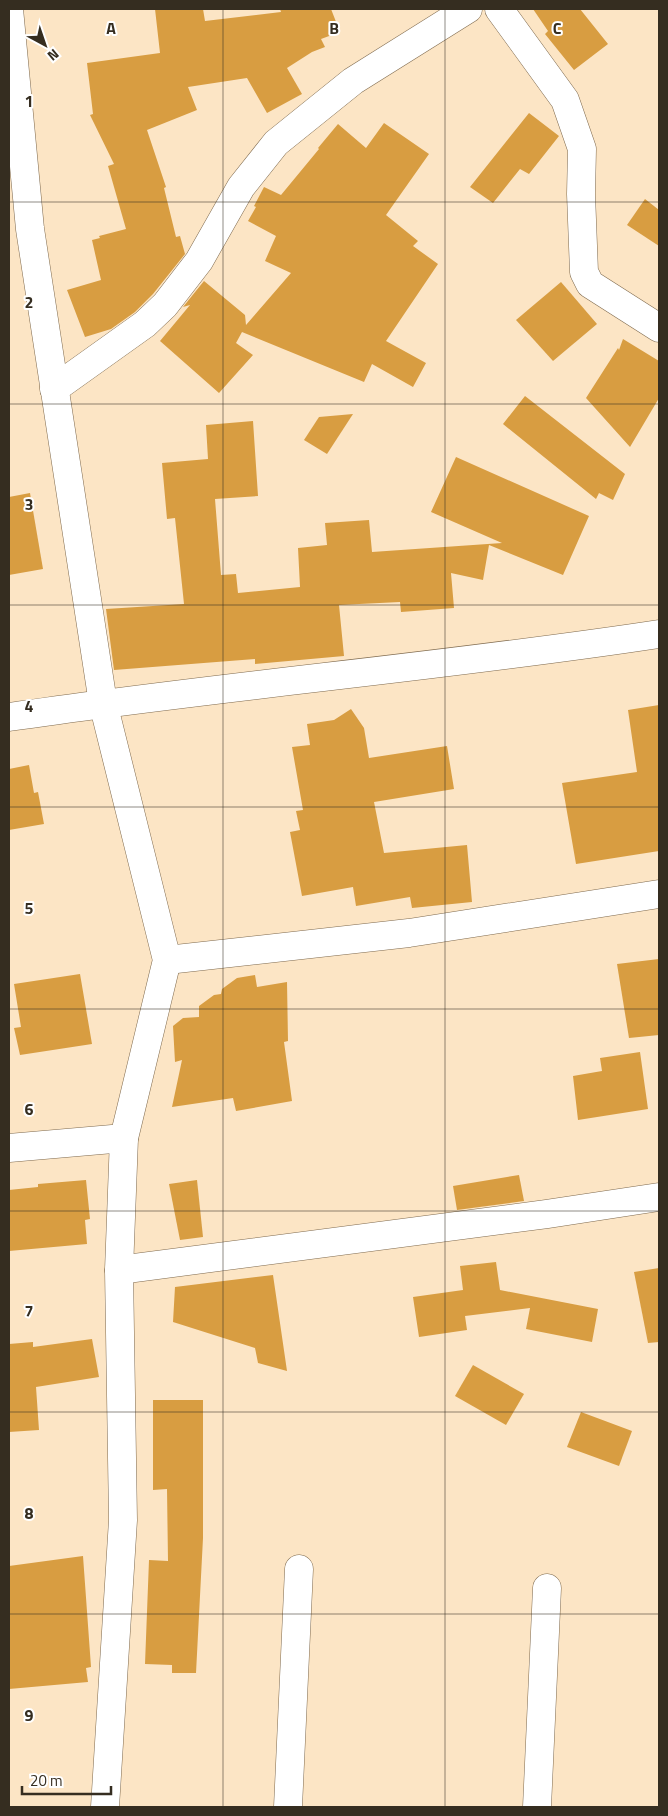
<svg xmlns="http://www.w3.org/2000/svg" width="668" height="1816" viewBox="0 0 668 1816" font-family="'Titillium Web',sans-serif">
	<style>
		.building { fill: #d89d41 }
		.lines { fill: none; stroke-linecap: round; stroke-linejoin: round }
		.minor-casing { stroke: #7f6a4e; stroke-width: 29 }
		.minor { stroke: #fff; stroke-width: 28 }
		.grid { fill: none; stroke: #352d20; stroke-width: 1; stroke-opacity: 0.55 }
		.grid-label { font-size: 16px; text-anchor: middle; font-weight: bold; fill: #352d20; stroke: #fff; stroke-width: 4; stroke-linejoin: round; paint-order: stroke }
	</style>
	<rect width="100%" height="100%" fill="#fce5c5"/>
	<g class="building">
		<path d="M 155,9 L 203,9 L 205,21 L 281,12 L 280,9 L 331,9 L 340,32 L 321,39 L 325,47 L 312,52 L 287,68 L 302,94 L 267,113 L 247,78 L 188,87 L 197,110 L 147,130 L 166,187 L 164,188 L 176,237 L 180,236 L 185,254 L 153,294 L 135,312 L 111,329 L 85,337 L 67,290 L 101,280 L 92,240 L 100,238 L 99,236 L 126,229 L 108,166 L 114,164 L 90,115 L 93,114 L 87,63 L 160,53 Z"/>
		<path d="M 533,9 L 580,9 L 608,44 L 574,70 L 545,34 L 548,31 Z"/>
		<path d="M 529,113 L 559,136 L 529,174 L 520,169 L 493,203 L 470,187 Z"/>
		<path d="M 384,123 L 429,154 L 386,215 L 418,241 L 413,246 L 438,264 L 386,341 L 426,363 L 413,387 L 372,364 L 364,382 L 242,332 L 236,343 L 253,355 L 219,393 L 160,341 L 190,305 L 183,307 L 204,281 L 245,315 L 246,325 L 291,273 L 265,261 L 276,236 L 248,221 L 256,207 L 254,206 L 264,187 L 281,195 L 319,149 L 318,148 L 338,124 L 366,148 Z"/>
		<path d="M 645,199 L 659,210 L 659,246 L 627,225 Z"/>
		<path d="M 561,282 L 597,324 L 553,361 L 516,320 Z"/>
		<path d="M 623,339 L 659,361 L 659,398 L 630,447 L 586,398 L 618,348 L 619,350 Z"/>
		<path d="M 525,396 L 625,474 L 613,500 L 599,493 L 596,499 L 503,424 Z"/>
		<path d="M 353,414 L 327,454 L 304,440 L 319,417 Z"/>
		<path d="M 253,421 L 258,496 L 215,499 L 221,575 L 236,574 L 238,593 L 300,587 L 298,548 L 327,545 L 325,523 L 369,520 L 372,552 L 502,543 L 431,512 L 456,457 L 589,516 L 563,575 L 489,545 L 483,580 L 451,573 L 454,608 L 401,612 L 400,602 L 339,605 L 344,656 L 255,664 L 255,659 L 114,670 L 106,609 L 184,604 L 175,518 L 167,519 L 162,463 L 208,459 L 206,425 Z"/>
		<path d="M 30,493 L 43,569 L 9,575 L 9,497 Z"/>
		<path d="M 659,705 L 659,851 L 576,864 L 562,783 L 637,772 L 628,710 Z"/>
		<path d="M 351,709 L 364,728 L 369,758 L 447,746 L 454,789 L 374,802 L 384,853 L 467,845 L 472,902 L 412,908 L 410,897 L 356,906 L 353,887 L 302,896 L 290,832 L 300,830 L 296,811 L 303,810 L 292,747 L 310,745 L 307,724 L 334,720 Z"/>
		<path d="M 29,765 L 34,793 L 38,792 L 44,824 L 9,830 L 9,769 Z"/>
		<path d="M 659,959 L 659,1035 L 629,1038 L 617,964 Z"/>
		<path d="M 80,974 L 92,1044 L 20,1055 L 14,1028 L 21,1027 L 14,984 Z"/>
		<path d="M 255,975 L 257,987 L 287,982 L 288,1041 L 284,1042 L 292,1101 L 236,1111 L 233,1098 L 172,1107 L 182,1060 L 175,1062 L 173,1026 L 183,1018 L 199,1017 L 199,1006 L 214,995 L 221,994 L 222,989 L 237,978 Z"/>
		<path d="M 640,1052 L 648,1109 L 578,1120 L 573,1076 L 602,1071 L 600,1058 Z"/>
		<path d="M 519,1175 L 524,1201 L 457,1210 L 453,1186 Z"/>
		<path d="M 86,1180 L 90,1219 L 85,1220 L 87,1244 L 9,1251 L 9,1190 L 38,1187 L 38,1184 Z"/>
		<path d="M 197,1180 L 203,1237 L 180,1240 L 169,1184 Z"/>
		<path d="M 496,1262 L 500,1290 L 598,1309 L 592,1342 L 526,1329 L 530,1308 L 465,1316 L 467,1330 L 419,1337 L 413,1297 L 463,1290 L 460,1266 Z"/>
		<path d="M 659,1268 L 659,1342 L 648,1343 L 634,1272 Z"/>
		<path d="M 273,1275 L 287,1371 L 258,1363 L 255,1348 L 173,1322 L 175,1287 Z"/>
		<path d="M 92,1339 L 99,1377 L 36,1387 L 39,1430 L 9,1432 L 9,1344 L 33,1342 L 33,1347 Z"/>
		<path d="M 473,1365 L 524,1394 L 506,1425 L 455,1396 Z"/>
		<path d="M 153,1400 L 203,1400 L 203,1538 L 196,1673 L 172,1673 L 172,1665 L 145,1664 L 149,1560 L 168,1561 L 167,1489 L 153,1490 Z"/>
		<path d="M 581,1412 L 632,1431 L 619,1466 L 567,1447 Z"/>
		<path d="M 83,1556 L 91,1667 L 86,1668 L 88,1682 L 9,1689 L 9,1566 Z"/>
	</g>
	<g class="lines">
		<defs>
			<g id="minor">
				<path d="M 9,9 L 30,229 L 103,703 L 167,960 L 124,1138 L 119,1270 L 123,1520 L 105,1807"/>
				<path d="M 499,9 L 565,100 L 582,149 L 581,194 L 584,272 L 590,284 L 659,328"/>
				<path d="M 54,389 L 145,324 L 165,305 L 199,261 L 241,187 L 276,143 L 353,81 L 468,9"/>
				<path d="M 9,717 C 225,685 443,667 659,634"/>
				<path d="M 167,960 L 409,933 L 659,894"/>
				<path d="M 9,1148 L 124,1138"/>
				<path d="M 119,1270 L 547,1214 L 659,1197"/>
				<path d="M 288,1807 L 299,1569"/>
				<path d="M 537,1807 L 547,1588"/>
			</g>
		</defs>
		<use href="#minor" class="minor-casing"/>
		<use href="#minor" class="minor"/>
	</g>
	<path class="grid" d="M 223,9 L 223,1807M 445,9 L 445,1807M 9,202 L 659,202M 9,404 L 659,404M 9,605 L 659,605M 9,807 L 659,807M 9,1009 L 659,1009M 9,1211 L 659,1211M 9,1412 L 659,1412M 9,1614 L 659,1614"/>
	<g class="grid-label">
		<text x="111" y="34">A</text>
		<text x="334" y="34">B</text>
		<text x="557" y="34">C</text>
		<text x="29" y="107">1</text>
		<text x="29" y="308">2</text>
		<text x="29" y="510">3</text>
		<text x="29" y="712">4</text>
		<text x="29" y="914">5</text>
		<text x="29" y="1115">6</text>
		<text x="29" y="1317">7</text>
		<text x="29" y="1519">8</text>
		<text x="29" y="1721">9</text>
	</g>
	<rect width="668" height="1816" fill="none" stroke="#352d20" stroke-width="20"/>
	<g transform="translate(45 45) rotate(140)" stroke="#ffffff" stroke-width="4" paint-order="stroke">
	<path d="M0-4L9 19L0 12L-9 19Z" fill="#352d20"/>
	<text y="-8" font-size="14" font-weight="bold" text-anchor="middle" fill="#352d20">N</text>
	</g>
	<path d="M22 1786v8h89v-8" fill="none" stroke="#352d20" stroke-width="2.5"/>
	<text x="30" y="1786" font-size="15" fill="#352d20" stroke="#ffffff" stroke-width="4" paint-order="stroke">20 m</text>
</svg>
